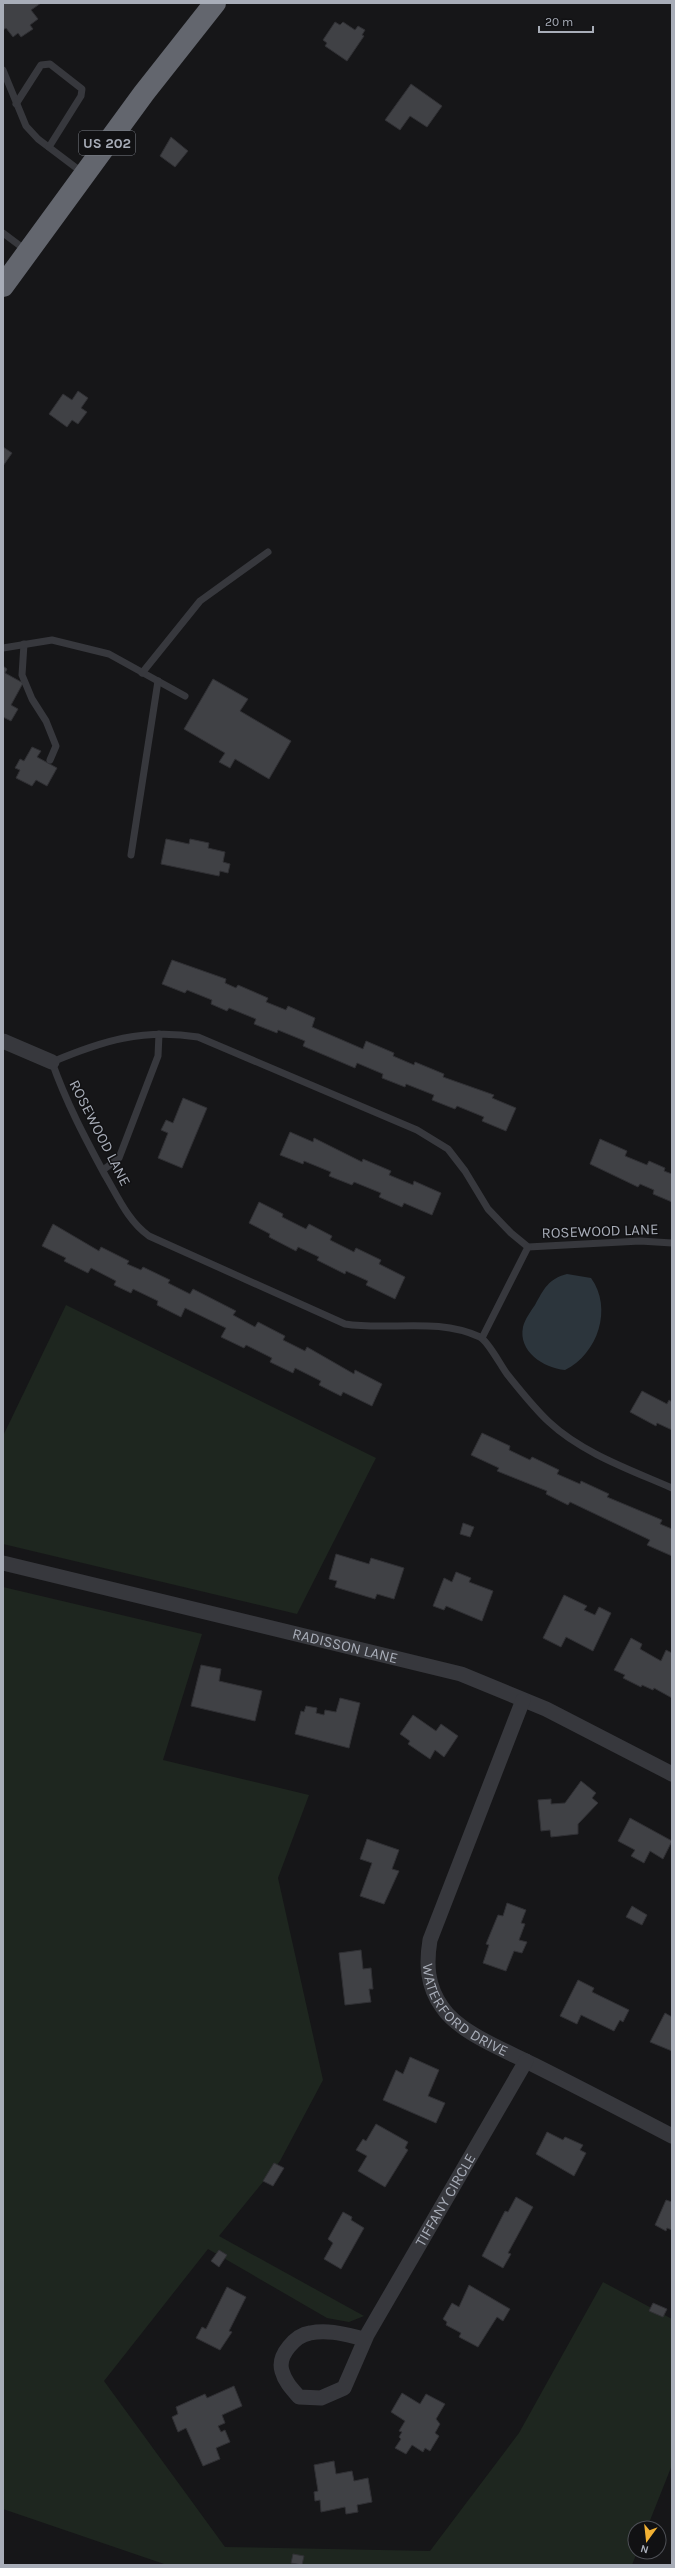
<svg xmlns="http://www.w3.org/2000/svg" width="675" height="2568" viewBox="0 0 675 2568" font-family="Karla,sans-serif">
	<style>
		.green { fill: #1e261f }
		.water { fill: #2c353c }
		.building { fill: #404145; stroke: #303034 }
		.lines { fill: none; stroke-linecap: round; stroke-linejoin: round }
		.lane { stroke: #37383d; stroke-width: 7 }
		.street { stroke: #37383d; stroke-width: 15 }
		.highway { stroke: #63666e; stroke-width: 22 }
		.labels { text-anchor: middle; dominant-baseline: central; stroke-width: 3; stroke-linejoin: round; paint-order: stroke }
		.shield { fill: #111113; stroke: #7b7e86; stroke-width: 1 }
		.shield-label { font-size: 14px; font-weight: bold; fill: #a8adb8 }
		.street-label { font-size: 15px; fill: #a8adb8; stroke: #111113 }
	</style>
	<rect width="100%" height="100%" fill="#161618"/>
	<g class="green">
		<path d="M 66,1305 L 376,1458 L 297,1614 L 3,1544 L 3,1436 Z"/>
		<path d="M 3,1587 L 202,1634 L 163,1760 L 309,1795 L 278,1878 L 323,2080 L 280,2161 L 219,2236 L 364,2316 L 349,2322 L 327,2318 L 208,2249 L 104,2381 L 225,2547 L 430,2551 L 519,2433 L 603,2282 L 672,2319 L 672,2465 L 647,2528 L 635,2528 L 635,2552 L 637,2552 L 632,2565 L 167,2565 L 3,2509 Z"/>
	</g>
	<path class="water" d="M 567,1274 L 591,1278 C 613,1308 598,1354 565,1370 C 543,1368 518,1351 523,1327 C 525,1319 531,1311 535,1305 C 544,1289 548,1279 567,1274 Z"/>
	<g class="building">
		<path d="M 3,3 L 41,3 L 31,10 L 38,19 L 30,25 L 33,29 L 21,37 L 18,33 L 13,37 L 6,28 L 3,30 Z"/>
		<path d="M 335,22 L 340,25 L 343,22 L 355,30 L 358,26 L 365,30 L 362,35 L 364,36 L 347,61 L 325,46 L 327,43 L 323,40 Z"/>
		<path d="M 411,84 L 442,106 L 427,127 L 410,116 L 400,130 L 385,120 Z"/>
		<path d="M 171,137 L 188,151 L 175,167 L 160,156 Z"/>
		<path d="M 78,391 L 88,398 L 81,408 L 87,412 L 78,424 L 72,420 L 67,427 L 49,414 L 63,394 L 72,400 Z"/>
		<path d="M 3,447 L 12,453 L 3,466 Z"/>
		<path d="M 3,666 L 7,669 L 5,673 L 23,683 L 11,705 L 18,709 L 11,721 L 3,717 Z"/>
		<path d="M 213,679 L 248,699 L 240,711 L 291,741 L 269,779 L 235,759 L 230,768 L 219,762 L 225,753 L 184,729 Z"/>
		<path d="M 32,747 L 41,751 L 37,757 L 57,768 L 47,786 L 36,780 L 32,786 L 16,778 L 20,770 L 15,768 L 20,759 L 24,761 Z"/>
		<path d="M 166,839 L 189,844 L 190,839 L 209,843 L 208,848 L 225,852 L 223,862 L 230,864 L 228,873 L 220,871 L 219,876 L 161,864 Z"/>
		<path d="M 172,960 L 226,979 L 225,983 L 236,988 L 238,985 L 268,998 L 266,1002 L 286,1010 L 288,1006 L 315,1018 L 312,1027 L 363,1049 L 366,1041 L 394,1053 L 393,1056 L 414,1065 L 415,1062 L 444,1074 L 443,1077 L 494,1095 L 492,1098 L 516,1108 L 506,1131 L 482,1121 L 484,1117 L 457,1106 L 455,1109 L 432,1100 L 434,1095 L 406,1084 L 405,1087 L 382,1078 L 383,1074 L 357,1063 L 355,1068 L 303,1046 L 305,1041 L 278,1030 L 277,1033 L 254,1024 L 256,1019 L 229,1008 L 227,1011 L 211,1004 L 212,1000 L 187,990 L 185,993 L 162,984 Z"/>
		<path d="M 183,1098 L 207,1108 L 182,1168 L 158,1158 L 168,1133 L 161,1130 L 166,1120 L 173,1123 Z"/>
		<path d="M 290,1132 L 313,1142 L 314,1138 L 362,1162 L 363,1159 L 391,1171 L 389,1175 L 413,1185 L 414,1181 L 441,1193 L 432,1215 L 404,1203 L 402,1207 L 379,1197 L 381,1193 L 354,1182 L 352,1185 L 329,1176 L 331,1172 L 304,1161 L 303,1164 L 280,1155 Z"/>
		<path d="M 600,1139 L 627,1151 L 625,1156 L 647,1165 L 649,1161 L 665,1168 L 664,1171 L 672,1174 L 672,1202 L 653,1194 L 654,1190 L 640,1184 L 638,1187 L 590,1164 Z"/>
		<path d="M 259,1202 L 283,1214 L 282,1217 L 306,1229 L 309,1224 L 332,1236 L 330,1240 L 354,1252 L 356,1248 L 381,1260 L 379,1264 L 405,1277 L 395,1299 L 366,1285 L 368,1281 L 346,1271 L 345,1274 L 317,1260 L 319,1257 L 298,1247 L 296,1251 L 269,1237 L 270,1234 L 249,1223 Z"/>
		<path d="M 53,1224 L 99,1251 L 101,1247 L 129,1261 L 127,1264 L 141,1270 L 143,1267 L 170,1280 L 168,1283 L 190,1294 L 193,1289 L 236,1311 L 233,1315 L 255,1327 L 258,1322 L 285,1336 L 283,1340 L 305,1351 L 307,1347 L 354,1374 L 355,1370 L 382,1384 L 372,1406 L 343,1392 L 341,1396 L 319,1385 L 321,1381 L 295,1368 L 293,1373 L 270,1362 L 272,1358 L 246,1345 L 244,1348 L 221,1337 L 226,1328 L 185,1308 L 181,1317 L 157,1305 L 158,1301 L 133,1289 L 131,1293 L 114,1285 L 116,1281 L 91,1268 L 88,1273 L 64,1261 L 66,1258 L 42,1246 Z"/>
		<path d="M 642,1391 L 667,1404 L 669,1400 L 672,1402 L 672,1430 L 657,1423 L 656,1426 L 630,1412 Z"/>
		<path d="M 482,1433 L 510,1446 L 509,1450 L 530,1460 L 532,1457 L 559,1470 L 557,1474 L 580,1484 L 581,1481 L 609,1494 L 607,1497 L 662,1520 L 660,1524 L 672,1529 L 672,1556 L 647,1545 L 650,1540 L 570,1502 L 568,1505 L 546,1494 L 547,1491 L 497,1471 L 499,1468 L 471,1455 Z"/>
		<path d="M 463,1523 L 474,1527 L 470,1537 L 460,1534 Z"/>
		<path d="M 336,1554 L 369,1564 L 371,1558 L 404,1568 L 394,1599 L 377,1594 L 375,1599 L 335,1587 L 337,1581 L 329,1579 Z"/>
		<path d="M 456,1572 L 471,1578 L 469,1582 L 493,1591 L 482,1621 L 446,1606 L 444,1610 L 433,1606 L 444,1578 L 452,1582 Z"/>
		<path d="M 564,1595 L 587,1606 L 584,1610 L 595,1615 L 599,1607 L 611,1613 L 593,1651 L 566,1637 L 561,1647 L 543,1638 Z"/>
		<path d="M 631,1638 L 642,1644 L 640,1649 L 661,1661 L 666,1650 L 672,1653 L 672,1698 L 654,1688 L 653,1690 L 642,1685 L 641,1687 L 623,1678 L 625,1675 L 614,1670 Z"/>
		<path d="M 201,1665 L 221,1669 L 219,1681 L 262,1691 L 255,1721 L 191,1706 Z"/>
		<path d="M 340,1698 L 360,1703 L 349,1748 L 295,1734 L 301,1711 L 304,1712 L 306,1706 L 317,1708 L 316,1713 L 324,1715 L 325,1710 L 336,1712 Z"/>
		<path d="M 413,1715 L 436,1731 L 441,1724 L 458,1736 L 444,1757 L 435,1750 L 430,1759 L 408,1744 L 410,1741 L 400,1734 Z"/>
		<path d="M 581,1781 L 596,1793 L 592,1798 L 598,1803 L 578,1824 L 578,1834 L 551,1837 L 550,1830 L 541,1831 L 538,1800 L 551,1799 L 551,1804 L 565,1803 Z"/>
		<path d="M 630,1818 L 672,1841 L 663,1859 L 650,1851 L 644,1863 L 631,1856 L 635,1850 L 618,1841 Z"/>
		<path d="M 367,1839 L 399,1850 L 392,1869 L 399,1871 L 384,1904 L 360,1896 L 372,1863 L 360,1859 Z"/>
		<path d="M 507,1903 L 526,1910 L 521,1923 L 525,1924 L 519,1940 L 527,1942 L 522,1953 L 514,1951 L 506,1971 L 483,1963 L 489,1945 L 486,1944 L 498,1915 L 503,1916 Z"/>
		<path d="M 632,1906 L 647,1915 L 642,1925 L 626,1917 Z"/>
		<path d="M 361,1950 L 363,1969 L 371,1968 L 373,1989 L 369,1989 L 371,2002 L 345,2005 L 339,1953 Z"/>
		<path d="M 578,1980 L 594,1988 L 592,1992 L 629,2010 L 623,2022 L 620,2020 L 614,2031 L 581,2015 L 577,2024 L 560,2016 Z"/>
		<path d="M 665,2013 L 672,2017 L 672,2051 L 650,2042 Z"/>
		<path d="M 410,2057 L 439,2070 L 428,2096 L 445,2103 L 436,2123 L 383,2100 L 396,2070 L 403,2074 Z"/>
		<path d="M 376,2124 L 408,2142 L 405,2148 L 408,2150 L 385,2187 L 358,2171 L 367,2156 L 356,2150 L 363,2139 L 366,2141 Z"/>
		<path d="M 547,2132 L 563,2140 L 565,2137 L 583,2145 L 580,2150 L 586,2153 L 574,2176 L 536,2154 Z"/>
		<path d="M 274,2163 L 284,2168 L 273,2186 L 263,2181 Z"/>
		<path d="M 516,2197 L 533,2207 L 508,2253 L 511,2254 L 503,2268 L 482,2256 L 505,2211 L 508,2212 Z"/>
		<path d="M 666,2200 L 672,2202 L 672,2230 L 667,2228 L 666,2231 L 655,2225 Z"/>
		<path d="M 343,2212 L 352,2217 L 351,2220 L 364,2228 L 341,2269 L 324,2259 L 333,2243 L 328,2239 Z"/>
		<path d="M 219,2250 L 227,2255 L 219,2267 L 211,2261 Z"/>
		<path d="M 469,2285 L 510,2309 L 503,2321 L 497,2317 L 478,2347 L 459,2337 L 461,2333 L 446,2325 L 447,2322 L 443,2319 L 452,2303 L 459,2307 Z"/>
		<path d="M 227,2287 L 246,2297 L 229,2331 L 232,2332 L 220,2350 L 196,2338 L 202,2327 L 206,2329 Z"/>
		<path d="M 653,2303 L 667,2309 L 663,2317 L 649,2311 Z"/>
		<path d="M 234,2386 L 242,2406 L 222,2415 L 225,2423 L 218,2426 L 221,2432 L 225,2430 L 230,2442 L 216,2448 L 220,2459 L 203,2466 L 186,2428 L 178,2432 L 172,2417 L 178,2414 L 176,2407 L 205,2394 L 207,2398 Z"/>
		<path d="M 402,2393 L 420,2404 L 426,2394 L 445,2404 L 436,2419 L 440,2424 L 435,2433 L 439,2436 L 430,2451 L 425,2448 L 423,2452 L 412,2445 L 406,2454 L 395,2448 L 401,2439 L 399,2437 L 402,2432 L 399,2431 L 405,2421 L 391,2412 Z"/>
		<path d="M 334,2461 L 336,2474 L 352,2471 L 354,2481 L 368,2478 L 372,2502 L 357,2505 L 358,2512 L 346,2514 L 345,2507 L 321,2512 L 320,2500 L 315,2501 L 314,2492 L 318,2491 L 314,2465 Z"/>
		<path d="M 293,2554 L 304,2556 L 302,2565 L 291,2563 Z"/>
	</g>
	<g class="lines">
		<g class="lane">
			<path d="M 3,70 L 26,126 L 38,139 L 83,173"/>
			<path d="M 16,104 L 41,65 L 50,64 L 82,89 L 81,96 L 49,147"/>
			<path d="M 3,233 L 27,251"/>
			<path d="M 24,644 L 22,675 L 32,699 L 46,721 L 56,746 L 50,760"/>
			<path d="M 3,648 L 52,640 L 109,654 L 185,696"/>
			<path d="M 142,673 L 200,601 L 268,552"/>
			<path d="M 131,855 L 158,681"/>
			<path d="M 103,1170 L 119,1158 L 158,1056 L 159,1034"/>
			<path d="M 672,1243 L 640,1241 L 528,1247 L 511,1233 L 488,1209 L 465,1171 L 448,1149 L 417,1130 L 198,1037 C 143,1028 102,1041 52,1062 C 66,1102 85,1138 105,1175 C 118,1197 128,1221 149,1236 L 345,1324 C 390,1331 436,1317 480,1337 C 488,1341 501,1366 507,1374 C 520,1390 534,1408 549,1422 C 582,1453 631,1470 672,1488"/>
			<path d="M 482,1338 L 528,1247"/>
		</g>
		<g class="street">
			<path d="M 3,1041 L 52,1062"/>
			<path id="s1" d="M 3,1563 L 461,1674 L 546,1709 L 672,1774"/>
			<path id="s2" d="M 523,1700 L 430,1940 C 426,1964 427,1986 442,2007 C 459,2033 507,2051 534,2065 C 580,2088 626,2112 672,2136"/>
			<path id="s3" d="M 365,2339 C 347,2335 329,2329 310,2333 C 296,2335 277,2355 282,2371 C 285,2382 292,2389 299,2397 L 321,2398 L 344,2388 L 367,2335 L 526,2061"/>
		</g>
		<path class="highway" d="M 3,286 L 144,93 L 215,3"/>
	</g>
	<g class="labels">
		<rect class="shield" x="79" y="131" width="56" height="24" rx="3"/>
		<g class="shield-label">
			<text x="107" y="143">US 202</text>
		</g>
		<g class="street-label">
			<text transform="translate(100 1133) rotate(63)">ROSEWOOD LANE</text>
			<text transform="translate(600 1231) rotate(-2)">ROSEWOOD LANE</text>
			<text stroke="none"><textPath href="#s1" startOffset="352">RADISSON LANE</textPath></text>
			<text stroke="none"><textPath href="#s2" startOffset="344">WATERFORD DRIVE</textPath></text>
			<text stroke="none"><textPath href="#s3" startOffset="400">TIFFANY CIRCLE</textPath></text>
		</g>
	</g>
	<rect width="675" height="2568" fill="none" stroke="#a8adb8" stroke-width="8"/>
	<g transform="translate(647 2540) rotate(195)"><circle r="19" fill="#111113" stroke="#4d4f55"/>
	<path d="M0-3L7 15L0 10L-7 15Z" fill="#f2b134"/>
	<text y="-6" font-size="11" font-weight="bold" text-anchor="middle" fill="#a8adb8">N</text>
	</g>
	<path d="M539 26v6h54v-6" fill="none" stroke="#a8adb8" stroke-width="2"/>
	<text x="545" y="26" font-size="12" fill="#a8adb8" stroke="#111113" stroke-width="3" paint-order="stroke">20 m</text>
</svg>
